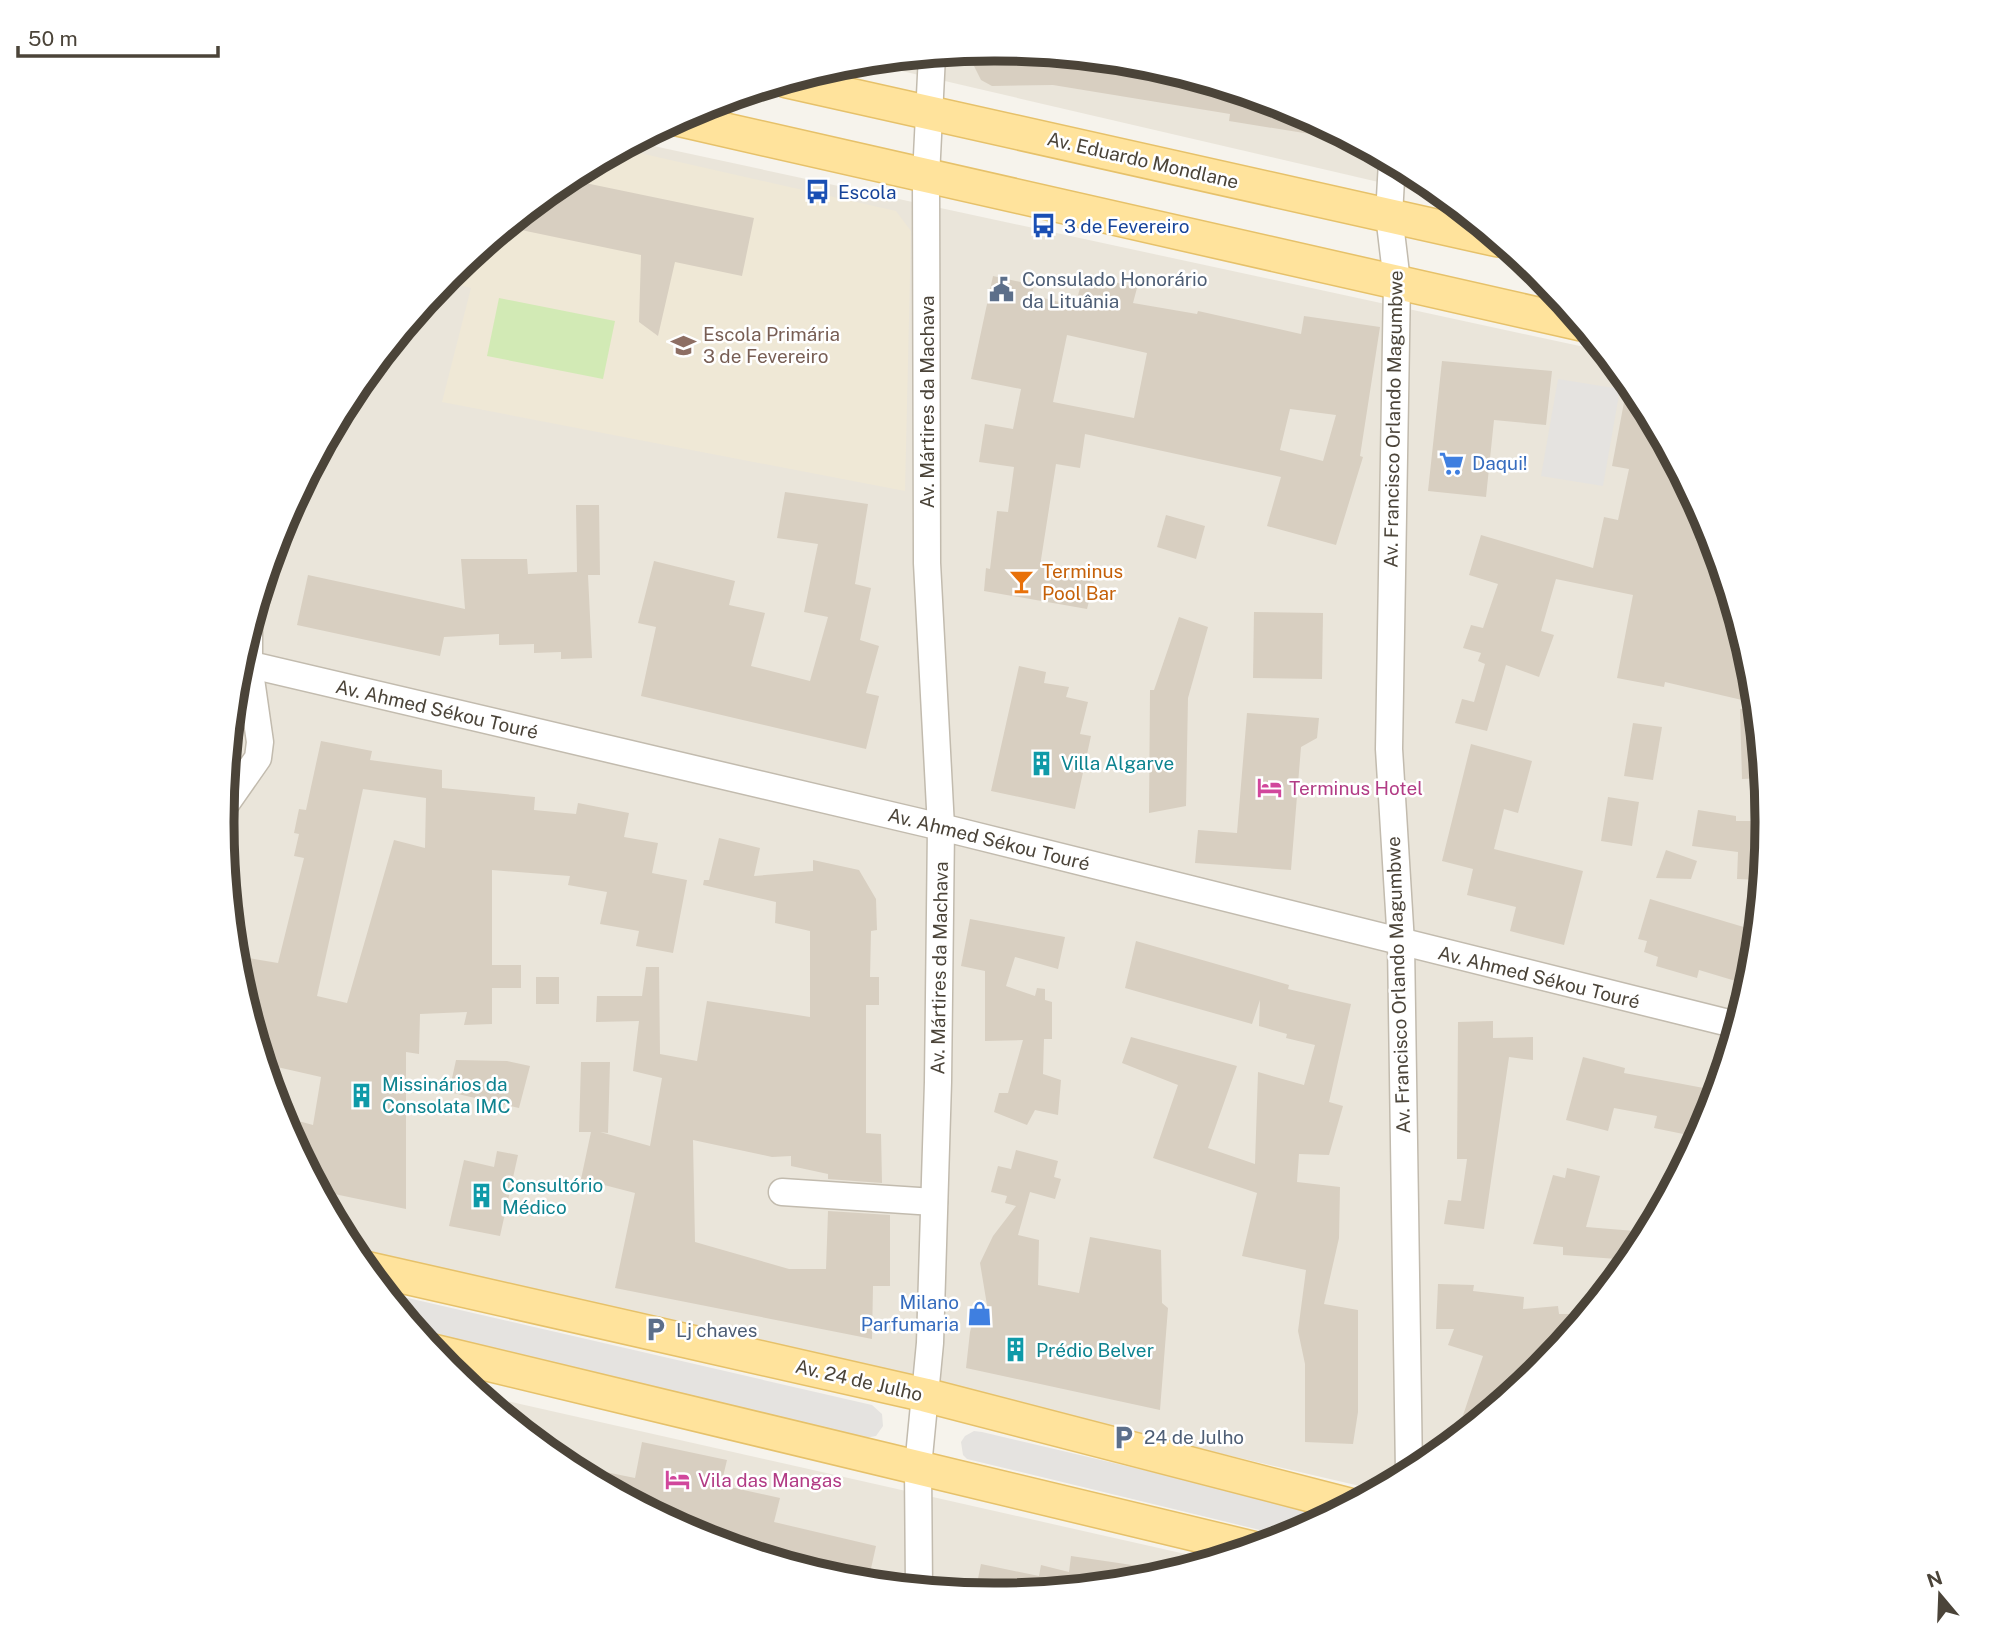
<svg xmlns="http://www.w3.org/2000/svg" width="1989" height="1644" viewBox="0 0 1989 1644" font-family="'Public Sans',sans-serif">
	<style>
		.residential { fill: #eae5da }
		.education { fill: #efe8d6 }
		.green { fill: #d2eab5 }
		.parking { fill: #e5e3e0 }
		.building { fill: #d8cfc1; fill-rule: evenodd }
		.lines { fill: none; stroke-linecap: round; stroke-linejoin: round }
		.minor-casing { stroke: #c2bbae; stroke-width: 29 }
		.major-casing { stroke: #e6c16a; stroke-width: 36 }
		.minor { stroke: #fff; stroke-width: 26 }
		.major { stroke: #ffe39c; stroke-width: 33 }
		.labels { text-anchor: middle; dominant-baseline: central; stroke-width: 5; stroke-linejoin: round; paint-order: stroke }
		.street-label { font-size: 19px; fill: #4b4439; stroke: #fff }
		.transit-label { font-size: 19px; fill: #164399; stroke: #fff; text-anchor: start }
		.service-label { font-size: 19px; fill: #4e5e75; stroke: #fff; text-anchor: start }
		.education-label { font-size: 19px; fill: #785e54; stroke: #fff; text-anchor: start }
		.shop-label { font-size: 19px; fill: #366cbe; stroke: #fff; text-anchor: start }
		.food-label { font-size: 19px; fill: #c56008; stroke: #fff; text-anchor: start }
		.culture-label { font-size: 19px; fill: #0d838f; stroke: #fff; text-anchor: start }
		.hotel-label { font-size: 19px; fill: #b23c85; stroke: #fff; text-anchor: start }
		.rim { fill: none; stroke: #4b4439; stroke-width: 9 }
	</style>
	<rect width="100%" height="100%" fill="#f6f3ec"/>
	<g class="residential">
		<path d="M 995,49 L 1146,64 L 1291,108 L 1424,179 L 1447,198 L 863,62 Z"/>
		<path d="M 635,142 L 1603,351 L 1637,393 L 1709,527 L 1753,672 L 1767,822 L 1753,973 L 1708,1118 L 1637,1252 L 1541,1369 L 1424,1465 L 1377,1490 L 351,1251 L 280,1117 L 236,972 L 222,822 L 236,671 L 281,526 L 352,392 L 448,275 L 565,179 Z"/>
		<path d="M 480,1395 L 1212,1560 L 1145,1580 L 995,1595 L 843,1580 L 698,1536 L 565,1464 Z"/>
	</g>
	<path class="education" d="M 622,149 L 896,211 L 911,231 L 905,491 L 442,402 L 471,288 L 443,281 L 565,179 Z"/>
	<path class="green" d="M 499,298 L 615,321 L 603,379 L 487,356 Z"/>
	<g class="parking">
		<path d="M 1558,379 L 1620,389 L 1603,486 L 1541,476 Z"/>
		<path d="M 386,1293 L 872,1405 L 882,1414 L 883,1426 L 876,1436 L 865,1438 L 419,1333 Z"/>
		<path d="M 974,1431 L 982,1432 L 1331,1514 L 1289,1537 L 967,1459 L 963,1455 L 961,1442 L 965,1436 Z"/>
	</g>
	<g class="building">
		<path d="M 995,49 L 1146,64 L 1291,108 L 1342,135 L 1341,139 L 1229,121 L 1230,114 L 1053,85 L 992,86 L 981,80 L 972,62 L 973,51 Z"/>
		<path d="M 566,179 L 754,218 L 742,276 L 675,262 L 658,336 L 639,322 L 641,255 L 507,227 Z"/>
		<path d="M 1084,274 L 1137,288 L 1133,303 L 1197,314 L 1198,311 L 1301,334 L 1304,316 L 1380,327 L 1360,456 L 1363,457 L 1336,545 L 1267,526 L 1281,477 L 1085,434 L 1080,468 L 1056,464 L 1040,566 L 1062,570 L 1061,575 L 1094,582 L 1087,609 L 984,591 L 986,568 L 990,569 L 997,511 L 1008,512 L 1014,467 L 979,462 L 985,424 L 1013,429 L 1021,389 L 971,379 L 993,276 L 1034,285 L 1032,295 L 1075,306 ZM 1067,335 L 1147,353 L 1134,418 L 1053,402 ZM 1290,409 L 1336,415 L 1323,461 L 1280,450 Z"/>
		<path d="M 1442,361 L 1552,371 L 1546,425 L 1494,420 L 1486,497 L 1428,491 Z"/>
		<path d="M 1625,397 L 1641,400 L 1709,527 L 1751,665 L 1742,700 L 1665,682 L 1664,687 L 1617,678 L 1633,595 L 1556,579 L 1541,631 L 1554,635 L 1539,677 L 1506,665 L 1487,731 L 1455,723 L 1462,699 L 1474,702 L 1485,664 L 1478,661 L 1481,653 L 1463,648 L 1471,625 L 1483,628 L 1498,584 L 1469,575 L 1481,535 L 1593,568 L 1604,517 L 1618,520 L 1629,469 L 1612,466 Z"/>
		<path d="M 785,492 L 868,504 L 855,584 L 871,588 L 860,640 L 879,646 L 866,693 L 879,696 L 866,749 L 641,696 L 656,627 L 638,623 L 654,561 L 735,581 L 729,605 L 765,613 L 751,666 L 810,681 L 828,617 L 804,612 L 818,544 L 777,538 Z"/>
		<path d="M 576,505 L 599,505 L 600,575 L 588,575 L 592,658 L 561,659 L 561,652 L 534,653 L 534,644 L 499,645 L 499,634 L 444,637 L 440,656 L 297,625 L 308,575 L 465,609 L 461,559 L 527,559 L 528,574 L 577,572 Z"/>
		<path d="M 1166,515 L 1205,526 L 1196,559 L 1157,547 Z"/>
		<path d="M 1254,612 L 1323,613 L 1322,679 L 1253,678 Z"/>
		<path d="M 1179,617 L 1208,627 L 1188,698 L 1186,806 L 1149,813 L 1150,690 L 1154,690 Z"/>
		<path d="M 1019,666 L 1046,672 L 1044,683 L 1069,687 L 1066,697 L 1088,702 L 1080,734 L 1091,736 L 1075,809 L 991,791 Z"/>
		<path d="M 1756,708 L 1763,778 L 1742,779 L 1740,709 Z"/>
		<path d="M 1247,713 L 1319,718 L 1317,738 L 1301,747 L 1291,870 L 1195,863 L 1198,830 L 1237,833 Z"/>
		<path d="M 1633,723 L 1662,727 L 1653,780 L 1624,776 Z"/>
		<path d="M 321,741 L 372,751 L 370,760 L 442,770 L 442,788 L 535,797 L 534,810 L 576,814 L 578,803 L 629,813 L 624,837 L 658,843 L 652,873 L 687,880 L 673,953 L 636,946 L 639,931 L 600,924 L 607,892 L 568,885 L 570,876 L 492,870 L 492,965 L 521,965 L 521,988 L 492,988 L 492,1024 L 464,1025 L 467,1012 L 420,1014 L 419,1054 L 406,1052 L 406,1209 L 320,1191 L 280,1116 L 313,1125 L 321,1077 L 264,1064 L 238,977 L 242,957 L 278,963 L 304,858 L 294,856 L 299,834 L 294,833 L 299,809 L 306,810 ZM 363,789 L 426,798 L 425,848 L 394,840 L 347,1003 L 317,996 Z"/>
		<path d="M 1471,744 L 1532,761 L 1518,813 L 1504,809 L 1494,849 L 1583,871 L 1564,945 L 1510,931 L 1516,907 L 1467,895 L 1473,869 L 1442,861 Z"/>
		<path d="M 1608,797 L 1639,802 L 1632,846 L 1601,841 Z"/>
		<path d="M 1698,810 L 1736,816 L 1736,821 L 1767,821 L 1762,880 L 1737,879 L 1738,852 L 1692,846 Z"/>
		<path d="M 719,838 L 760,848 L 754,876 L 813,871 L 813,860 L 859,870 L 876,899 L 877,930 L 871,931 L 870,977 L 879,977 L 879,1005 L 866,1005 L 866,1133 L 881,1134 L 882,1183 L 828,1179 L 828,1174 L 791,1166 L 791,1156 L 772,1157 L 693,1140 L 695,1242 L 789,1269 L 826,1269 L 828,1211 L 890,1215 L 890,1286 L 873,1286 L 872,1339 L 615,1288 L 635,1193 L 581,1179 L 591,1132 L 579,1132 L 581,1062 L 610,1062 L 608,1133 L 600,1132 L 650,1146 L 662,1078 L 633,1071 L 639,1021 L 596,1022 L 597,996 L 642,996 L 646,967 L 659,967 L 660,1054 L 697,1061 L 707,1001 L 810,1017 L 810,931 L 775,923 L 776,902 L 703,885 L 704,880 L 709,880 Z"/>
		<path d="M 1666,850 L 1697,861 L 1691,879 L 1656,878 Z"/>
		<path d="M 1650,899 L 1757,931 L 1749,985 L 1699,970 L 1697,978 L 1656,966 L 1658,957 L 1644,952 L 1647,941 L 1638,939 Z"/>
		<path d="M 970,919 L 1065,937 L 1058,969 L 1015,957 L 1006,986 L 1035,996 L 1037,988 L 1045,989 L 1045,1000 L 1052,1002 L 1052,1039 L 1044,1039 L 1043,1074 L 1061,1080 L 1058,1115 L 1035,1110 L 1027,1125 L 994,1112 L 999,1093 L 1008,1093 L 1023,1040 L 985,1041 L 985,971 L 961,966 Z"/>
		<path d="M 1136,941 L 1289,985 L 1288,989 L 1351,1004 L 1329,1102 L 1343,1106 L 1329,1155 L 1299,1154 L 1297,1182 L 1340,1187 L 1339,1238 L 1324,1304 L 1358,1310 L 1358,1412 L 1353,1444 L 1305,1442 L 1305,1364 L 1298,1331 L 1306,1270 L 1242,1256 L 1257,1193 L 1153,1158 L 1178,1085 L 1122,1063 L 1131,1037 L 1237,1066 L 1208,1148 L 1255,1164 L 1258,1072 L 1304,1085 L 1315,1045 L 1286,1038 L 1287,1034 L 1259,1026 L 1260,1000 L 1252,1024 L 1125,988 Z"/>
		<rect x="536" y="977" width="23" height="27"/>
		<path d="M 1493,1021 L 1493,1038 L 1533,1037 L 1533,1060 L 1509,1057 L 1484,1229 L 1444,1224 L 1448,1200 L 1461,1201 L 1467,1159 L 1457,1159 L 1458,1022 Z"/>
		<path d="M 1583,1057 L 1625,1068 L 1624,1073 L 1709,1089 L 1698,1137 L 1654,1128 L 1657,1116 L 1614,1108 L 1608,1131 L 1566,1120 Z"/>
		<path d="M 456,1060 L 507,1061 L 530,1066 L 519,1108 L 449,1092 Z"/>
		<path d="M 1016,1150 L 1058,1161 L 1054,1177 L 1061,1179 L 1055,1199 L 1030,1192 L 1018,1235 L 1039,1240 L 1038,1285 L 1079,1293 L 1090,1237 L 1161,1250 L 1162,1303 L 1168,1308 L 1160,1410 L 966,1368 L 970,1332 L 976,1309 L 988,1311 L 980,1263 L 993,1236 L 1016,1206 L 1005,1203 L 1007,1196 L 991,1192 L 998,1166 L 1011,1169 Z"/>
		<path d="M 497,1151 L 518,1155 L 500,1236 L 449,1226 L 464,1160 L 494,1167 Z"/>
		<path d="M 1567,1168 L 1600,1176 L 1586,1227 L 1647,1232 L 1630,1260 L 1563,1255 L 1563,1247 L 1533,1244 L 1553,1175 L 1565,1178 Z"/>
		<path d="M 1438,1284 L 1474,1285 L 1473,1291 L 1524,1297 L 1523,1309 L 1558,1306 L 1559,1314 L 1586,1314 L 1540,1369 L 1455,1439 L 1483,1356 L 1448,1345 L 1454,1329 L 1436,1329 Z"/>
		<path d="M 642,1442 L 727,1460 L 721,1485 L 780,1498 L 774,1522 L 876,1546 L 868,1582 L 843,1580 L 698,1536 L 579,1472 L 581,1467 L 635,1478 Z"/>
		<path d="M 1071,1556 L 1166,1570 L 1166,1574 L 1145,1580 L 995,1595 L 975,1593 L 981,1564 L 1039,1576 L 1041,1565 L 1069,1572 Z"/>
	</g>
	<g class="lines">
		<defs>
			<g id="minor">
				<path d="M 1392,162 L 1389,215 L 1397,282 L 1389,749 L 1401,943 L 1409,1473"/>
				<path d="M 239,662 L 941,827 L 1737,1025"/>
				<path d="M 223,808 L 258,758 L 260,742 L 249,665 L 249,628"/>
				<path d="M 782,1192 L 934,1202"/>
				<path d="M 919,1588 L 918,1467 L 930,1343 L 938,1082 L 941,827 L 927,563 L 926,176 L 932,55"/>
			</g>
			<g id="major">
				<path d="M 787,81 L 1498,240"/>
				<path d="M 677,119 L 1581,324"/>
				<path d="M 365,1268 L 925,1395 L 1349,1505"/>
				<path d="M 433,1351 L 1252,1548"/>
			</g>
		</defs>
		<use href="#minor" class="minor-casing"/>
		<use href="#major" class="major-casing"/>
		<use href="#minor" class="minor"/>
		<use href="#major" class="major"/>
	</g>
	<defs>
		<symbol id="bus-bare" viewBox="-9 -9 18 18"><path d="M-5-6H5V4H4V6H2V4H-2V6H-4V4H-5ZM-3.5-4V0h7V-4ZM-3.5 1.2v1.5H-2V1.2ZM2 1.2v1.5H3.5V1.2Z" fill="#1a4fb4" stroke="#fff" stroke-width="2.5" paint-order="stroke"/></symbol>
		<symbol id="civic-bare" viewBox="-9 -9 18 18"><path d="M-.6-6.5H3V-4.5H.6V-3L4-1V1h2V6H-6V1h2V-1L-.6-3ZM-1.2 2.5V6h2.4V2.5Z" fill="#5c6f8a" stroke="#fff" stroke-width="2.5" paint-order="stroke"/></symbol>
		<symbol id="school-bare" viewBox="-9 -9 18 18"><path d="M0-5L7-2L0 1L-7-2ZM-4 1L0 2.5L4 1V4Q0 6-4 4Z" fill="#8d6e63" stroke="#fff" stroke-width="2.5" paint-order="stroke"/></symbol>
		<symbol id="supermarket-bare" viewBox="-9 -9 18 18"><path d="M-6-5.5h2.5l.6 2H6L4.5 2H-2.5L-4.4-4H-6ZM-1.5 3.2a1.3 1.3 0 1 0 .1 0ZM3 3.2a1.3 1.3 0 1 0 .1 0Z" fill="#3f7fe0" stroke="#fff" stroke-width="2.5" paint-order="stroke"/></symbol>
		<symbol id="bar-bare" viewBox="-9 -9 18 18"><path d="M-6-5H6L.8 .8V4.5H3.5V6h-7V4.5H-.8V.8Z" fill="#e8710a" stroke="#fff" stroke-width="2.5" paint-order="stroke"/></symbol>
		<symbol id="building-bare" viewBox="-9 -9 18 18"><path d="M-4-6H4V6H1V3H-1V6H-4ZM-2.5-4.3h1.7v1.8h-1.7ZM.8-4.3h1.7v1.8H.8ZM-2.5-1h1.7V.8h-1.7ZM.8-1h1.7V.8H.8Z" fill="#0f9aa8" stroke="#fff" stroke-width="2.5" paint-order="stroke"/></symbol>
		<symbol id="hotel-bare" viewBox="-9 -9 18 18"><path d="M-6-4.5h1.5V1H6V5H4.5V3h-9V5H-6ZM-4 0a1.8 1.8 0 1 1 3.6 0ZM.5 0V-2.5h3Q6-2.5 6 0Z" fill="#d1479c" stroke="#fff" stroke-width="2.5" paint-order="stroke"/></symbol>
		<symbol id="shop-bare" viewBox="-9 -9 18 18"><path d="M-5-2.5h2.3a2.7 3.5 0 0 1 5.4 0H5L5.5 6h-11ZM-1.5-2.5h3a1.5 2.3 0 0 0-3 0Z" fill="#3f7fe0" stroke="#fff" stroke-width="2.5" paint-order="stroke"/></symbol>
		<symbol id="parking-bare" viewBox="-9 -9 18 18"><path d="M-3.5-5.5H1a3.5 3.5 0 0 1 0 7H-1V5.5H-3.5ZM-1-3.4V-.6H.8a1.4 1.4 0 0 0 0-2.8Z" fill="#5c6f8a" stroke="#fff" stroke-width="2.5" paint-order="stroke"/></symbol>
	</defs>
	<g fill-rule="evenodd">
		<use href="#bus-bare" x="800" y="174" width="35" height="35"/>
		<use href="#bus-bare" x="1026" y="208" width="35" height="35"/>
		<use href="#civic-bare" x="984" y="272" width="35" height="35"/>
		<use href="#school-bare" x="666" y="328" width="35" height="35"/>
		<use href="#supermarket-bare" x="1434" y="446" width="35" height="35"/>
		<use href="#bar-bare" x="1004" y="564" width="35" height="35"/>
		<use href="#building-bare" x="1024" y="746" width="35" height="35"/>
		<use href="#hotel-bare" x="1252" y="770" width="35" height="35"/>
		<use href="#building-bare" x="344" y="1078" width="35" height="35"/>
		<use href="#building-bare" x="464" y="1178" width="35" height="35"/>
		<use href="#shop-bare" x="962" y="1296" width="35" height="35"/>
		<use href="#parking-bare" x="638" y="1312" width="35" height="35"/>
		<use href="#building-bare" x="998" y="1332" width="35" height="35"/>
		<use href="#parking-bare" x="1106" y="1420" width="35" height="35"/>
		<use href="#hotel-bare" x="660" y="1462" width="35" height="35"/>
	</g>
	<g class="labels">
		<g class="street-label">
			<text transform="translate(1143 160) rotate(13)">Av. Eduardo Mondlane</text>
			<text transform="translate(927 402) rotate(-90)">Av. Mártires da Machava</text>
			<text transform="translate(1393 419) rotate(-89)">Av. Francisco Orlando Magumbwe</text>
			<text transform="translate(437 709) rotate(13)">Av. Ahmed Sékou Touré</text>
			<text transform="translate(989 839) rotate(14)">Av. Ahmed Sékou Touré</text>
			<text transform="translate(939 968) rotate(-89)">Av. Mártires da Machava</text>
			<text transform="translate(1539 977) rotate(14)">Av. Ahmed Sékou Touré</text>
			<text transform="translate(1398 985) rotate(-92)">Av. Francisco Orlando Magumbwe</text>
			<text transform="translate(859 1380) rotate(13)">Av. 24 de Julho</text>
		</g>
		<g class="transit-label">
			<text x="838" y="192">Escola</text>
			<text x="1064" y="226">3 de Fevereiro</text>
		</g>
		<g class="service-label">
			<text x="1022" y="279">Consulado Honorário<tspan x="1022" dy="22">da Lituânia</tspan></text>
			<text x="676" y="1330">Lj chaves</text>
			<text x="1144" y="1437">24 de Julho</text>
		</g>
		<g class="education-label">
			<text x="703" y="334">Escola Primária<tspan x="703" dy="22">3 de Fevereiro</tspan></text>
		</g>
		<g class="shop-label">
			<text x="1472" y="463">Daqui!</text>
			<text x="959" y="1302" text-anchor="end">Milano<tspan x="959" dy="22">Parfumaria</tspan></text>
		</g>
		<g class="food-label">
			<text x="1042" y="571">Terminus<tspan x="1042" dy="22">Pool Bar</tspan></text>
		</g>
		<g class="culture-label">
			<text x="1061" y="763">Villa Algarve</text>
			<text x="382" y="1084">Missinários da<tspan x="382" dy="22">Consolata IMC</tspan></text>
			<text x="502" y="1185">Consultório<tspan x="502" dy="22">Médico</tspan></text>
			<text x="1036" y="1350">Prédio Belver</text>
		</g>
		<g class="hotel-label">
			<text x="1289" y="788">Terminus Hotel</text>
			<text x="698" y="1480">Vila das Mangas</text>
		</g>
	</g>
	<path d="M0 0H1989V1644H0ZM994 61H995A760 760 0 0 1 1755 821V823A760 760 0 0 1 995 1583H994A760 760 0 0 1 234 823V821A760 760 0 0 1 994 61Z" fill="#fff" fill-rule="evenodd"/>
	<path class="rim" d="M994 61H995A760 760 0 0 1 1755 821V823A760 760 0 0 1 995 1583H994A760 760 0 0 1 234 823V821A760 760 0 0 1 994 61Z"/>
	<g transform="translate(1940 1595) rotate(341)" stroke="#ffffff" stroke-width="5" paint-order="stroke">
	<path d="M0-5L12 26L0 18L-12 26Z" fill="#4b4439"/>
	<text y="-10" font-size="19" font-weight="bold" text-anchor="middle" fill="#4b4439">N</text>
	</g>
	<path d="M18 46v10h200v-10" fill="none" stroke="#4b4439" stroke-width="3.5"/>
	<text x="28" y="46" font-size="21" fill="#4b4439" stroke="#ffffff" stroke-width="5" paint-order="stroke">50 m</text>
</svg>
